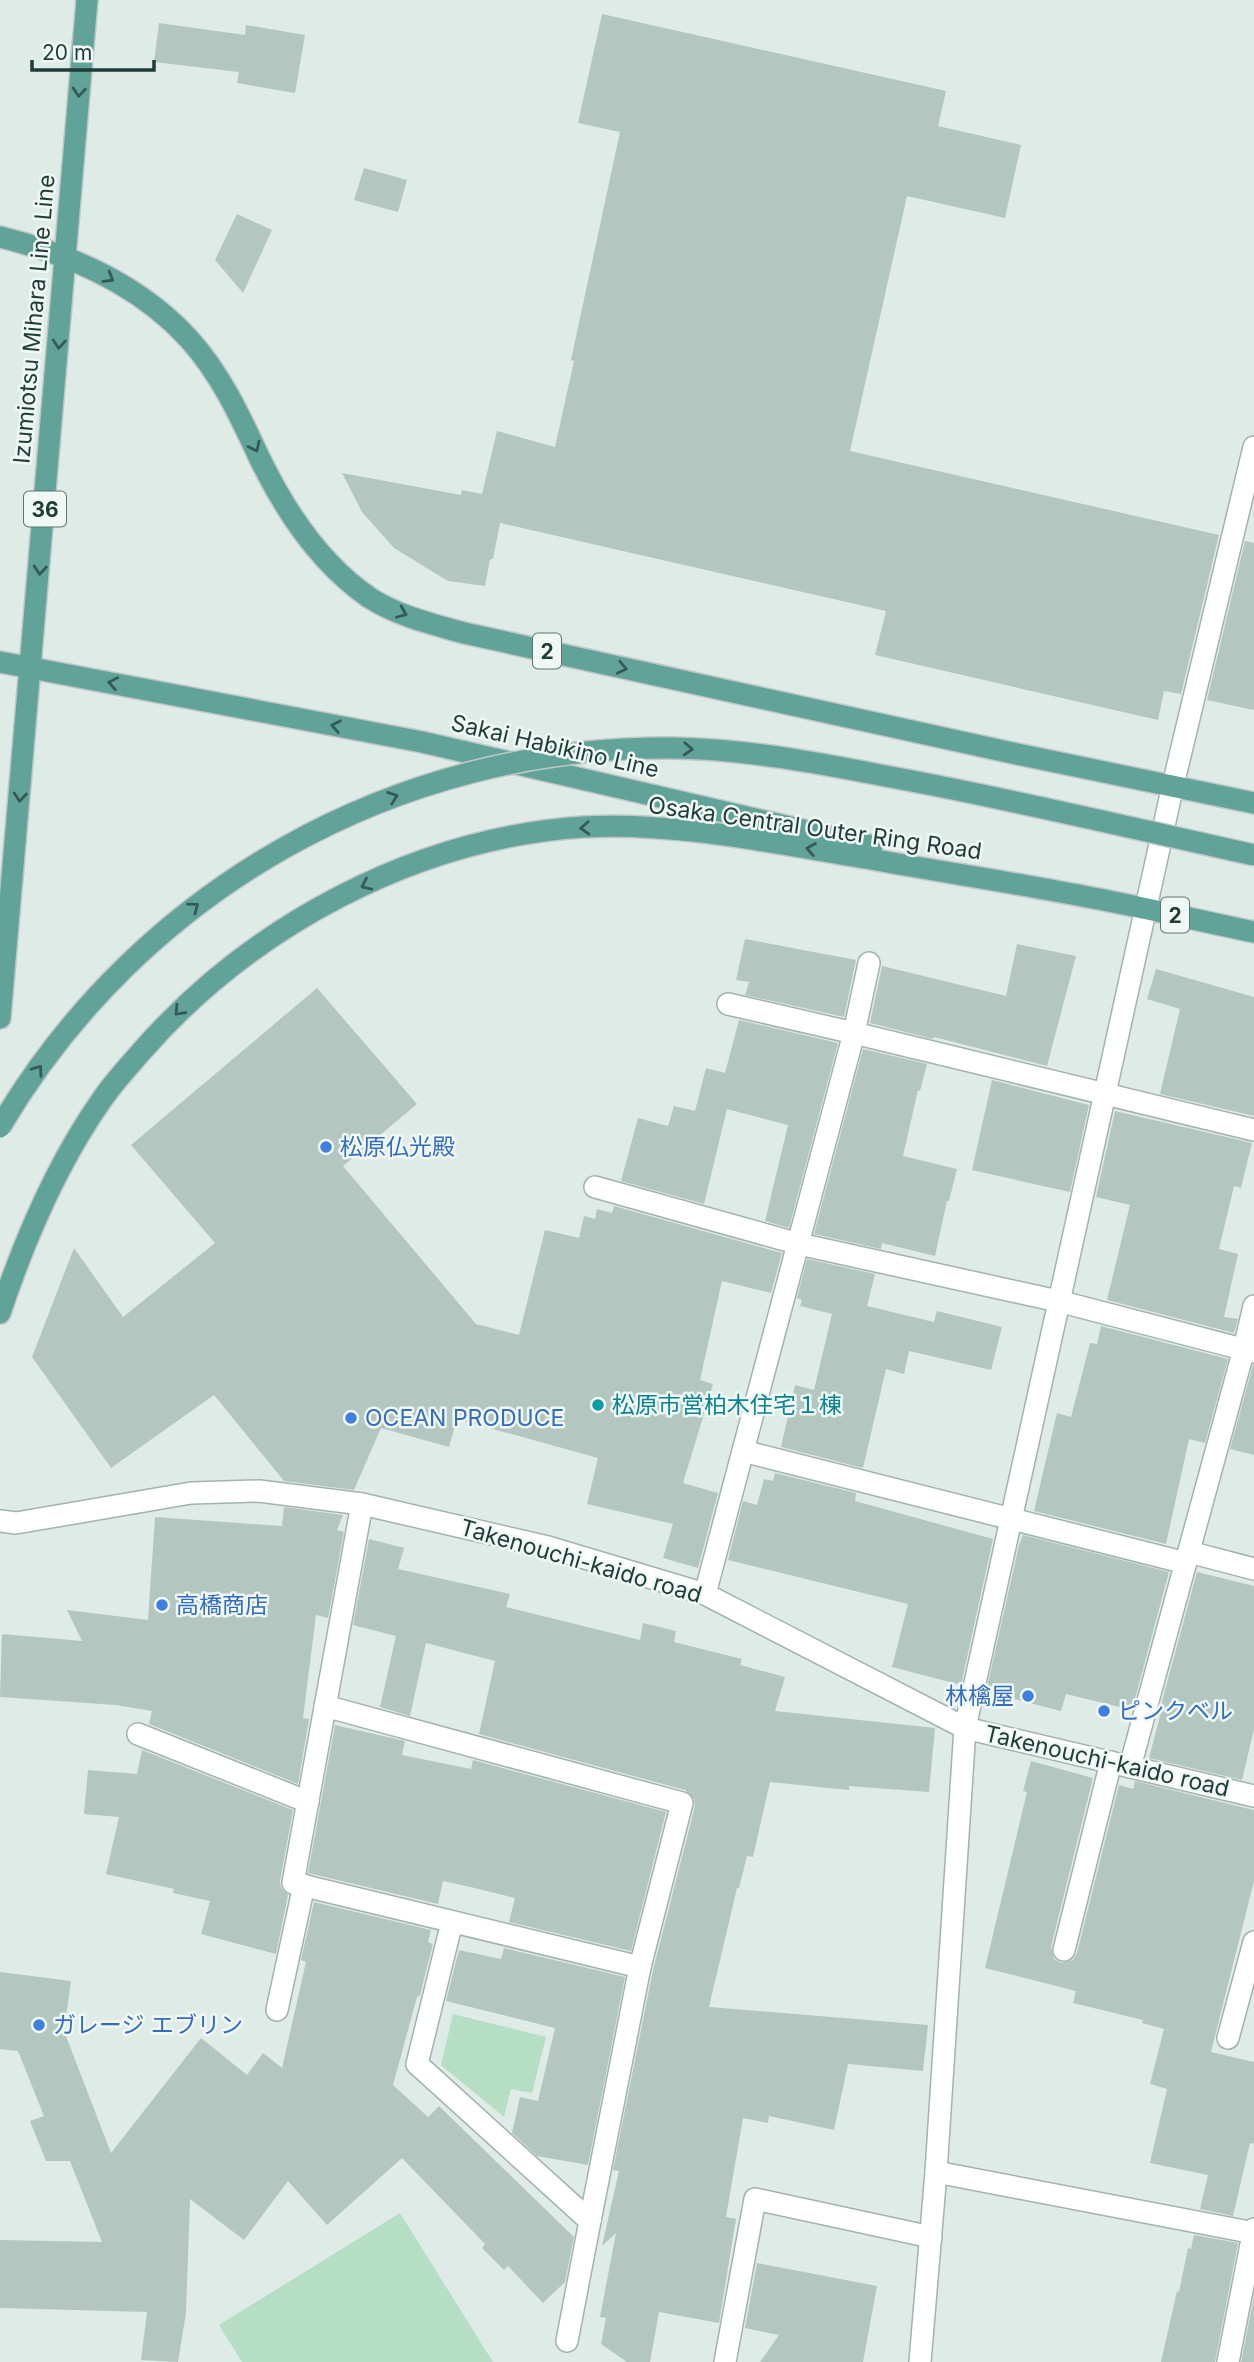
<svg xmlns="http://www.w3.org/2000/svg" width="1254" height="2362" viewBox="0 0 1254 2362" font-family="Inter,'Noto Sans JP',sans-serif">
	<style>
		.green { fill: #b6dec4 }
		.building { fill: #b4c6c0 }
		.lines { fill: none; stroke-linecap: round; stroke-linejoin: round }
		.lane-casing { stroke: #a2b3af; stroke-width: 24 }
		.street-casing { stroke: #a2b3af; stroke-width: 24 }
		.primary-casing { stroke: #c0c8c7; stroke-width: 24 }
		.lane { stroke: #fff; stroke-width: 21 }
		.street { stroke: #fff; stroke-width: 21 }
		.primary { stroke: #61a398; stroke-width: 21 }
		.primary-bridge-casing { stroke: #c0c8c7; stroke-width: 24; stroke-linecap: butt }
		.primary-bridge { stroke: #61a398; stroke-width: 21 }
		.oneway { stroke: #335b54 }
		.shop-dot { fill: #3f7fe0; stroke: #eff8f4; stroke-width: 2.5 }
		.culture-dot { fill: #0f9aa8; stroke: #eff8f4; stroke-width: 2.5 }
		.labels { text-anchor: middle; dominant-baseline: central; stroke-width: 5; stroke-linejoin: round; paint-order: stroke }
		.shield { fill: #eff8f4; stroke: #5d7470; stroke-width: 2 }
		.shield-label { font-size: 21px; font-weight: bold; fill: #1f3c37 }
		.street-label { font-size: 23px; fill: #1f3c37; stroke: #eff8f4 }
		.shop-label { font-size: 23px; fill: #366cbe; stroke: #eff8f4; text-anchor: start }
		.culture-label { font-size: 23px; fill: #0d838f; stroke: #eff8f4; text-anchor: start }
	</style>
	<rect width="100%" height="100%" fill="#dfebe7"/>
	<g class="green">
		<path d="M 453,2014 L 546,2037 L 532,2093 L 511,2089 L 504,2117 L 441,2065 Z"/>
		<path d="M 400,2213 L 493,2362 L 242,2362 L 219,2325 Z"/>
	</g>
	<g class="building">
		<path d="M 602,14 L 946,91 L 938,126 L 1021,145 L 1005,218 L 907,196 L 850,451 L 1219,535 L 1181,694 L 1164,691 L 1158,720 L 875,655 L 886,611 L 500,523 L 493,559 L 490,559 L 485,586 L 448,581 L 394,548 L 362,512 L 342,473 L 461,495 L 462,490 L 482,494 L 497,431 L 555,447 L 574,361 L 571,360 L 620,132 L 578,123 Z"/>
		<path d="M 159,23 L 245,35 L 246,25 L 305,35 L 295,93 L 237,83 L 239,72 L 154,62 Z"/>
		<path d="M 364,168 L 407,180 L 398,212 L 354,200 Z"/>
		<path d="M 237,214 L 272,230 L 243,293 L 215,260 Z"/>
		<path d="M 1245,541 L 1254,543 L 1254,710 L 1207,700 Z"/>
		<path d="M 745,939 L 856,960 L 844,1017 L 745,995 L 749,982 L 736,980 Z"/>
		<path d="M 1017,944 L 1076,956 L 1047,1066 L 934,1037 L 933,1039 L 870,1023 L 882,966 L 1006,996 Z"/>
		<path d="M 1156,969 L 1254,997 L 1254,1116 L 1160,1094 L 1180,1009 L 1147,999 Z"/>
		<path d="M 317,988 L 417,1104 L 343,1166 L 476,1324 L 519,1335 L 545,1230 L 579,1238 L 584,1216 L 595,1219 L 597,1209 L 612,1213 L 614,1206 L 782,1253 L 771,1293 L 722,1281 L 700,1380 L 713,1384 L 683,1483 L 718,1493 L 698,1568 L 663,1558 L 673,1524 L 587,1504 L 598,1458 L 457,1419 L 449,1447 L 381,1428 L 354,1490 L 284,1481 L 214,1395 L 111,1468 L 32,1357 L 74,1248 L 123,1317 L 215,1243 L 131,1145 Z"/>
		<path d="M 739,1020 L 838,1043 L 789,1228 L 765,1221 L 788,1125 L 727,1109 L 704,1204 L 621,1181 L 638,1118 L 668,1126 L 674,1106 L 695,1111 L 706,1068 L 725,1073 Z"/>
		<path d="M 863,1049 L 927,1064 L 920,1091 L 918,1090 L 903,1156 L 957,1169 L 949,1201 L 947,1201 L 935,1256 L 882,1243 L 881,1249 L 814,1234 Z"/>
		<path d="M 992,1080 L 1089,1105 L 1070,1192 L 972,1170 Z"/>
		<path d="M 1115,1111 L 1252,1143 L 1241,1188 L 1234,1186 L 1219,1249 L 1238,1254 L 1224,1317 L 1238,1319 L 1234,1333 L 1107,1300 L 1130,1205 L 1096,1197 Z"/>
		<path d="M 807,1259 L 875,1274 L 867,1306 L 934,1322 L 937,1311 L 1002,1327 L 991,1370 L 909,1351 L 904,1374 L 886,1369 L 863,1468 L 781,1447 L 795,1385 L 814,1390 L 832,1314 L 800,1306 L 802,1300 L 797,1298 Z"/>
		<path d="M 1101,1326 L 1228,1359 L 1205,1443 L 1189,1439 L 1166,1544 L 1034,1511 L 1057,1413 L 1071,1417 L 1090,1343 L 1097,1344 Z"/>
		<path d="M 1253,1365 L 1254,1365 L 1254,1455 L 1230,1449 Z"/>
		<path d="M 775,1473 L 856,1493 L 855,1501 L 993,1539 L 961,1685 L 892,1667 L 908,1604 L 728,1560 L 743,1501 L 757,1505 L 764,1479 L 773,1481 Z"/>
		<path d="M 284,1507 L 343,1515 L 337,1530 L 344,1532 L 328,1618 L 316,1615 L 303,1718 L 309,1719 L 298,1784 L 149,1724 L 152,1711 L 116,1705 L 0,1697 L 2,1634 L 82,1641 L 67,1610 L 148,1620 L 155,1517 L 282,1526 Z"/>
		<path d="M 1023,1535 L 1169,1572 L 1132,1710 L 1066,1694 L 1061,1711 L 986,1692 L 1019,1545 Z"/>
		<path d="M 369,1539 L 404,1548 L 398,1569 L 510,1594 L 506,1607 L 640,1640 L 643,1623 L 676,1631 L 674,1642 L 742,1659 L 740,1665 L 785,1677 L 775,1711 L 935,1728 L 929,1792 L 849,1786 L 849,1790 L 770,1782 L 753,1857 L 747,1856 L 739,1888 L 737,1888 L 709,2007 L 928,2025 L 923,2071 L 848,2064 L 834,2130 L 769,2116 L 768,2123 L 743,2118 L 726,2217 L 736,2219 L 719,2323 L 659,2312 L 650,2362 L 627,2362 L 601,2344 L 606,2318 L 600,2317 L 616,2233 L 602,2246 L 619,2171 L 613,2170 L 653,1970 L 695,1806 L 694,1799 L 685,1790 L 479,1734 L 495,1661 L 426,1643 L 410,1716 L 380,1707 L 396,1636 L 353,1625 Z"/>
		<path d="M 1197,1572 L 1254,1586 L 1254,1729 L 1242,1780 L 1149,1758 L 1160,1716 L 1158,1716 Z"/>
		<path d="M 335,1725 L 405,1741 L 402,1755 L 471,1769 L 473,1760 L 666,1812 L 631,1951 L 509,1922 L 515,1898 L 479,1889 L 443,1881 L 438,1904 L 308,1873 Z"/>
		<path d="M 142,1750 L 293,1810 L 280,1881 L 281,1888 L 288,1895 L 276,1954 L 201,1934 L 210,1901 L 173,1893 L 174,1889 L 106,1874 L 119,1817 L 84,1814 L 88,1770 L 137,1774 Z"/>
		<path d="M 1031,1761 L 1093,1778 L 1051,1947 L 1054,1959 L 1061,1963 L 1073,1960 L 1077,1953 L 1119,1785 L 1133,1789 L 1135,1781 L 1254,1810 L 1254,1881 L 1211,2052 L 1254,2062 L 1254,2144 L 1250,2143 L 1233,2216 L 1200,2209 L 1208,2175 L 1150,2163 L 1167,2089 L 1150,2084 L 1164,2029 L 1142,2023 L 1143,2020 L 1073,2003 L 1076,1991 L 985,1968 L 1027,1792 L 1023,1791 Z"/>
		<path d="M 314,1902 L 431,1930 L 428,1942 L 433,1944 L 420,1995 L 417,1997 L 393,2085 L 428,2117 L 439,2106 L 574,2237 L 565,2282 L 543,2303 L 508,2266 L 504,2270 L 482,2248 L 485,2244 L 402,2158 L 327,2225 L 288,2181 L 244,2240 L 190,2199 L 186,2313 L 178,2362 L 141,2360 L 147,2312 L 0,2308 L 0,2240 L 102,2242 L 70,2161 L 46,2161 L 30,2121 L 44,2116 L 18,2051 L 0,2049 L 0,1972 L 71,1981 L 64,2031 L 111,2153 L 201,2038 L 247,2075 L 263,2053 L 282,2068 L 306,1962 L 301,1960 Z"/>
		<path d="M 504,1948 L 625,1977 L 588,2165 L 537,2156 L 512,2133 L 520,2097 L 538,2101 L 555,2028 L 446,2001 L 459,1950 L 501,1959 Z"/>
		<path d="M 1194,2235 L 1238,2243 L 1215,2362 L 1161,2362 L 1177,2291 L 1179,2292 L 1188,2248 L 1191,2249 Z"/>
		<path d="M 757,2263 L 877,2286 L 863,2362 L 760,2362 L 779,2335 L 745,2328 Z"/>
		<path d="M 1254,2297 L 1254,2362 L 1241,2362 Z"/>
	</g>
	<g class="lines">
		<defs>
			<g id="lane">
				<path d="M 728,1004 L 854,1033 L 869,963"/>
				<path d="M 595,1187 L 799,1244"/>
				<path d="M 1244,1349 L 1254,1306"/>
				<path d="M 138,1734 L 308,1802"/>
				<path d="M 1064,1950 L 1111,1762"/>
				<path d="M 277,2010 L 304,1885"/>
				<path d="M 1228,2038 L 1254,1942"/>
				<path d="M 936,2172 L 1254,2233"/>
				<path d="M 567,2341 L 590,2221"/>
				<path d="M 725,2362 L 755,2199 L 931,2237"/>
				<path d="M 1228,2362 L 1254,2229"/>
			</g>
			<g id="street">
				<path d="M 799,1244 L 1058,1301 L 1254,1352"/>
				<path d="M 743,1451 L 1186,1563"/>
				<path d="M 362,1504 L 293,1883 L 640,1967 L 590,2221"/>
				<path d="M 0,1521 L 16,1523 L 191,1493 L 259,1491 L 362,1504 L 548,1547 L 705,1594 L 965,1728 L 1254,1796"/>
				<path d="M 1189,1552 L 1254,1569"/>
				<path d="M 705,1594 L 854,1033 L 1254,1130"/>
				<path d="M 325,1706 L 682,1803 L 640,1967"/>
				<path d="M 1130,1767 L 1244,1349"/>
				<path d="M 452,1922 L 417,2064 L 590,2221"/>
				<path d="M 920,2362 L 936,2172 L 965,1728 L 1173,785 L 1254,447"/>
			</g>
			<g id="primary">
				<path d="M 0,237 C 69,254 140,285 189,339 C 220,373 240,416 259,457 C 285,511 320,564 370,598 C 398,616 432,624 464,633 L 1017,754 L 1254,803"/>
				<path d="M 0,662 L 422,742 L 872,846"/>
				<path d="M 0,1018 L 87,0"/>
				<path d="M 0,1313 C 25,1238 57,1163 103,1098 C 114,1082 128,1067 141,1052 C 251,926 415,838 583,827 C 677,822 773,843 865,858 C 941,872 1017,883 1093,898 C 1147,908 1200,921 1254,932"/>
			</g>
		</defs>
		<use href="#lane" class="lane-casing"/>
		<use href="#street" class="street-casing"/>
		<use href="#primary" class="primary-casing"/>
		<use href="#lane" class="lane"/>
		<use href="#street" class="street"/>
		<use href="#primary" class="primary"/>
		<defs>
			<path id="primary-bridge" d="M 0,1127 C 140,889 397,745 673,748 C 748,749 823,764 896,778 C 1016,800 1135,829 1254,855"/>
		</defs>
		<use href="#primary-bridge" class="primary-bridge-casing"/>
		<use href="#primary-bridge" class="primary-bridge"/>
	</g>
	<defs><path id="oneway-chevron" d="M-2-3.5L2.5 0L-2 3.5" fill="none" stroke-width="1.6" stroke-linecap="round" stroke-linejoin="round" transform="scale(1.75)"/></defs>
	<g class="oneway">
		<use href="#oneway-chevron" transform="translate(79 92) rotate(95)"/>
		<use href="#oneway-chevron" transform="translate(109 278) rotate(31)"/>
		<use href="#oneway-chevron" transform="translate(59 344) rotate(95)"/>
		<use href="#oneway-chevron" transform="translate(255 447) rotate(65)"/>
		<use href="#oneway-chevron" transform="translate(40 570) rotate(95)"/>
		<use href="#oneway-chevron" transform="translate(402 613) rotate(23)"/>
		<use href="#oneway-chevron" transform="translate(622 668) rotate(12)"/>
		<use href="#oneway-chevron" transform="translate(113 683) rotate(-169)"/>
		<use href="#oneway-chevron" transform="translate(336 726) rotate(-169)"/>
		<use href="#oneway-chevron" transform="translate(688 749) rotate(3)"/>
		<use href="#oneway-chevron" transform="translate(20 797) rotate(95)"/>
		<use href="#oneway-chevron" transform="translate(393 797) rotate(-20)"/>
		<use href="#oneway-chevron" transform="translate(585 828) rotate(177)"/>
		<use href="#oneway-chevron" transform="translate(811 849) rotate(-170)"/>
		<use href="#oneway-chevron" transform="translate(366 885) rotate(155)"/>
		<use href="#oneway-chevron" transform="translate(194 907) rotate(-37)"/>
		<use href="#oneway-chevron" transform="translate(179 1011) rotate(134)"/>
		<use href="#oneway-chevron" transform="translate(38 1070) rotate(-54)"/>
	</g>
	<g class="shop-dot">
		<circle cx="326" cy="1147" r="7"/>
		<circle cx="351" cy="1418" r="7"/>
		<circle cx="162" cy="1605" r="7"/>
		<circle cx="1028" cy="1696" r="7"/>
		<circle cx="1104" cy="1711" r="7"/>
		<circle cx="39" cy="2025" r="7"/>
	</g>
	<circle class="culture-dot" cx="598" cy="1405" r="7"/>
	<g class="labels">
		<g class="shield">
			<rect x="24" y="491.5" width="42" height="35" rx="5"/>
			<rect x="533" y="633.5" width="28" height="35" rx="5"/>
			<rect x="1161" y="897.5" width="28" height="35" rx="5"/>
		</g>
		<g class="shield-label">
			<text x="45" y="509">36</text>
			<text x="547" y="651">2</text>
			<text x="1175" y="915">2</text>
		</g>
		<g class="street-label">
			<text transform="translate(34 319) rotate(-85)">Izumiotsu Mihara Line Line</text>
			<text transform="translate(555 746) rotate(13)">Sakai Habikino Line</text>
			<text transform="translate(815 828) rotate(8)">Osaka Central Outer Ring Road</text>
			<text transform="translate(581 1561) rotate(16)">Takenouchi-kaido road</text>
			<text transform="translate(1107 1761) rotate(13)">Takenouchi-kaido road</text>
		</g>
		<g class="shop-label">
			<text x="340" y="1147">松原仏光殿</text>
			<text x="365" y="1418">OCEAN PRODUCE</text>
			<text x="176" y="1605">高橋商店</text>
			<text x="1014" y="1696" text-anchor="end">林檎屋</text>
			<text x="1118" y="1711">ピンクベル</text>
			<text x="53" y="2025">ガレージ エブリン</text>
		</g>
		<g class="culture-label">
			<text x="612" y="1405">松原市営柏木住宅１棟</text>
		</g>
	</g>
	<path d="M32 60v10h122v-10" fill="none" stroke="#1f3c37" stroke-width="3.5"/>
	<text x="42" y="60" font-size="21" fill="#1f3c37" stroke="#eff8f4" stroke-width="5" paint-order="stroke">20 m</text>
</svg>
